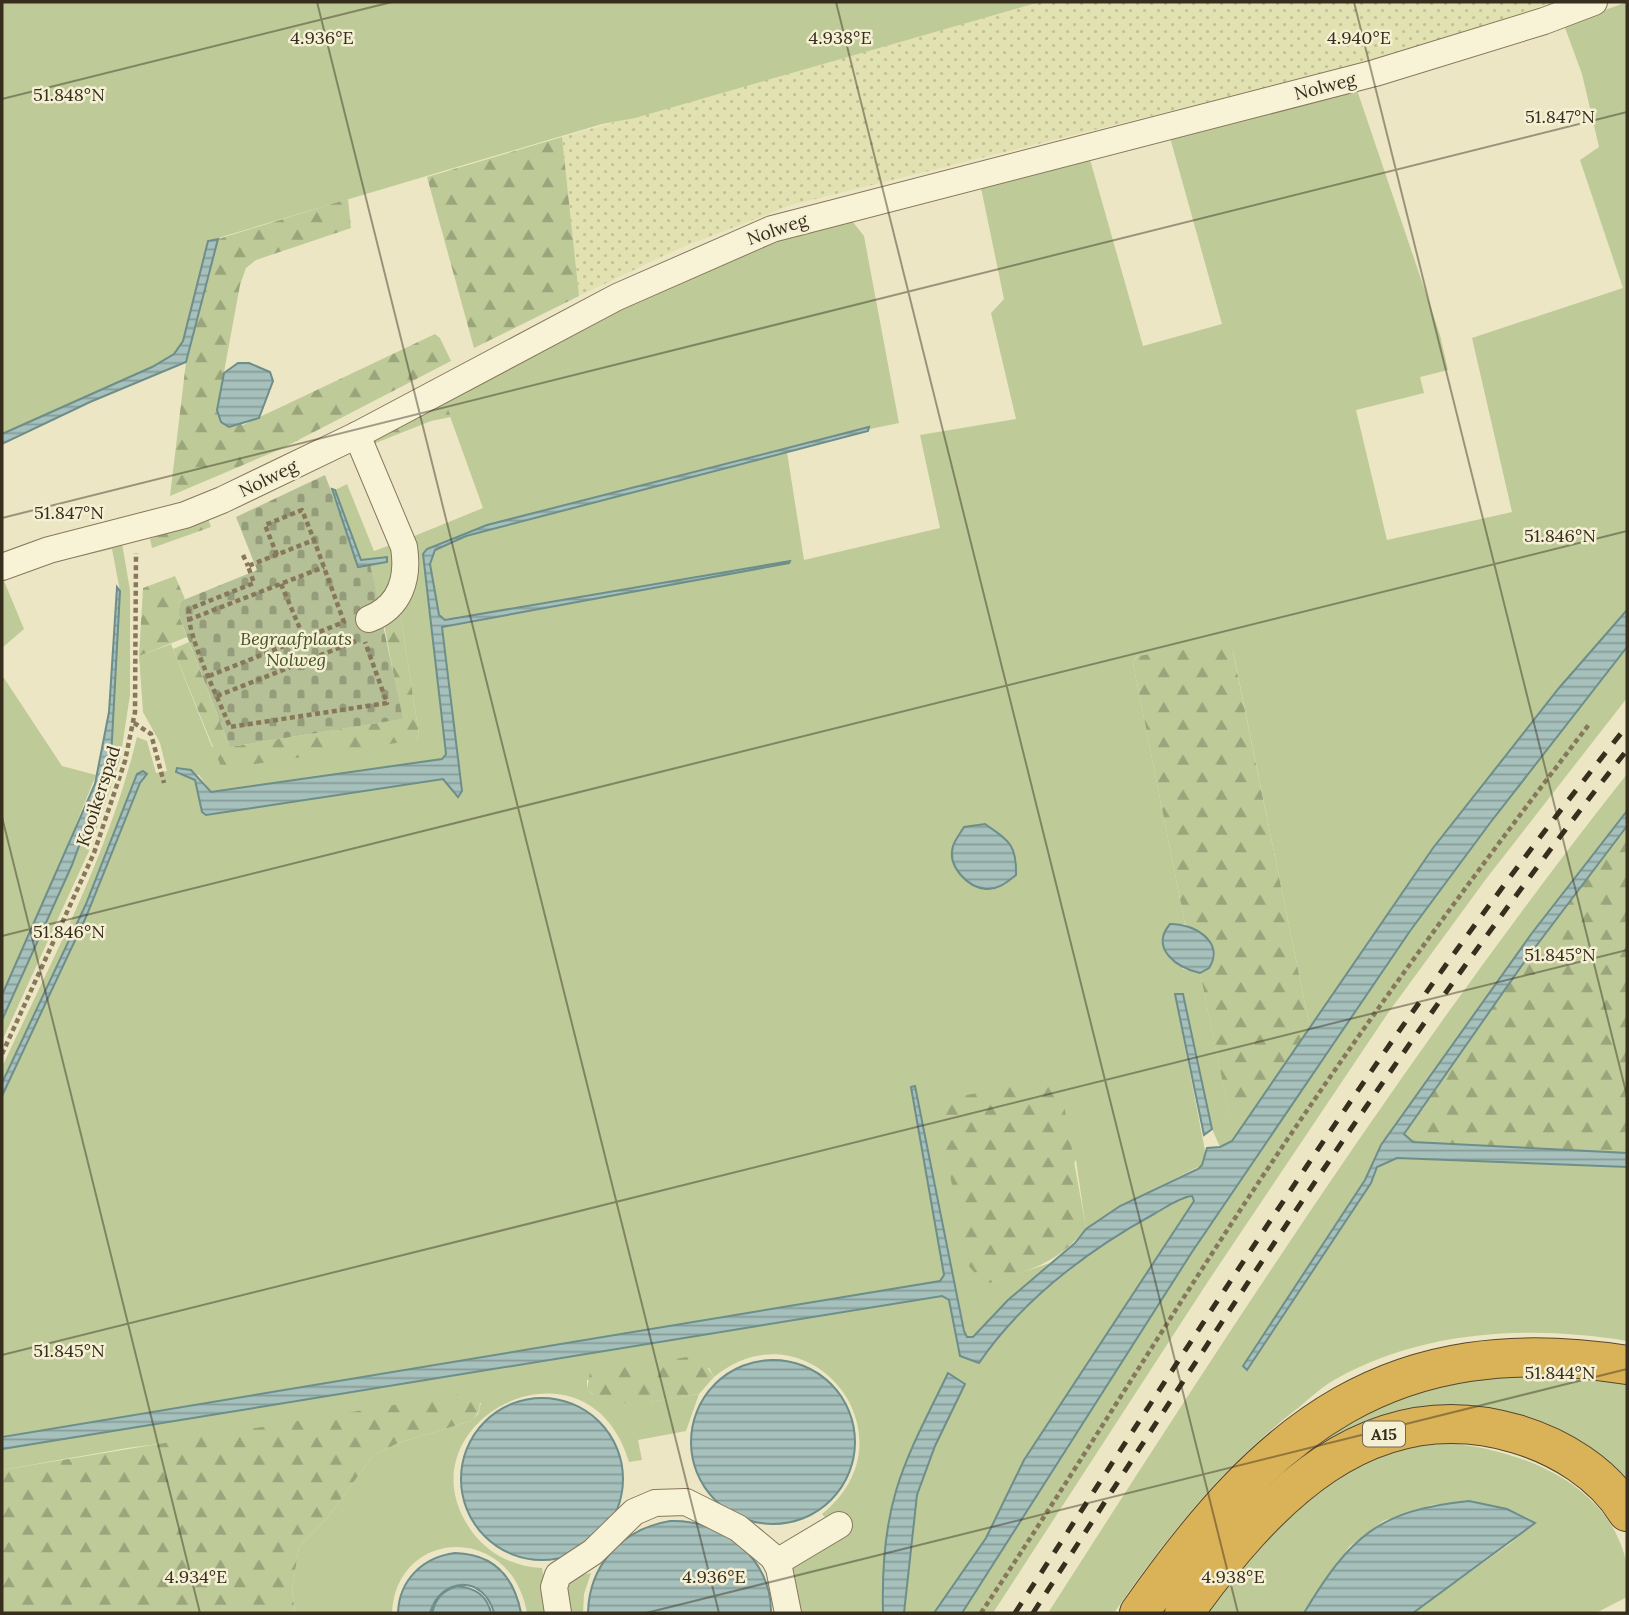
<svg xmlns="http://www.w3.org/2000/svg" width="1629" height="1615" viewBox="0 0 1629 1615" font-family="Lora,serif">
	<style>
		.farmland { fill: url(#farmland-dots) }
		.green { fill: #becb98; fill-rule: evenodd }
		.forest { fill: url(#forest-firs) }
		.cemetery { fill: url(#cemetery-stones) }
		.water { fill: url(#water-rules); stroke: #6d8e8a; stroke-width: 2 }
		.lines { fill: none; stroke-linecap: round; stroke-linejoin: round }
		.minor-casing { stroke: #87785b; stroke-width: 28 }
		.highway-casing { stroke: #55462f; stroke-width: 40 }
		.path { stroke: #87785b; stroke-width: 4.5; stroke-dasharray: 5 3.5; stroke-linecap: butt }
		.minor { stroke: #f8f2d7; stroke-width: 26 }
		.highway { stroke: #dab257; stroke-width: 38 }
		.rail { stroke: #372e1e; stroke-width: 5; stroke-dasharray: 12 12; stroke-linecap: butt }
		.ticks { fill: none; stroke: #372e1e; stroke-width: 2; stroke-opacity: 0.45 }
		.labels { text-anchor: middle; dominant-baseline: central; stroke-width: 5; stroke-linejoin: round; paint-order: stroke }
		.shield { fill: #f5efd3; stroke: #706854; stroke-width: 2 }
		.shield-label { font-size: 16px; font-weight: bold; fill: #372e1e }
		.street-label { font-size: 18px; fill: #372e1e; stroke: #f5efd3 }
		.park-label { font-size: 18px; font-style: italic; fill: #425325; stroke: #f5efd3 }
		.ticks-label { font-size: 18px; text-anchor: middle; fill: #372e1e; stroke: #f5efd3; stroke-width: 5; stroke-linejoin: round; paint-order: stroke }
	</style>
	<defs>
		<pattern id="farmland-dots" width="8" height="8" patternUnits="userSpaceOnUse" patternTransform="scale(1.75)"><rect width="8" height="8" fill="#e2e1b1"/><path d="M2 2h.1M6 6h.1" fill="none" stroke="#c2c198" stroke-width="1.8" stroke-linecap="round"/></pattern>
		<pattern id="forest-firs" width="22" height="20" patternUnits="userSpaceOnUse" patternTransform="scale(1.75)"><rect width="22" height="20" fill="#becb98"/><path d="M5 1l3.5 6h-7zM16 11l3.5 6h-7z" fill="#9ba57b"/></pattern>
		<pattern id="cemetery-stones" width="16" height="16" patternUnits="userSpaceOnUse" patternTransform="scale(1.75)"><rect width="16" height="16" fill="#b5c097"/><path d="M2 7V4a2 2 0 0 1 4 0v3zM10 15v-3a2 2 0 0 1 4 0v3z" fill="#949c7b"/></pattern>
		<pattern id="water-rules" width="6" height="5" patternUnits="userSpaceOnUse" patternTransform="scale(1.75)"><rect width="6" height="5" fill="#a6c0bc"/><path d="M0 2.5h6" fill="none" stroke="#889c98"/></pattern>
	</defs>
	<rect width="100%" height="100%" fill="#ede6c4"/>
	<path class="farmland" d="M 1040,2 L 1552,2 L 1478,29 L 1357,65 L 791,205 L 680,248 L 579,296 L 562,137 Z"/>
	<g class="green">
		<path d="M 2,2 L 1040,2 L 635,118 L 602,124 L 208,241 L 183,341 L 174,354 L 152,367 L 2,434 Z"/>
		<path d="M 1627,2 L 1627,610 L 1559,688 L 1433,848 L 1310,1028 L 1233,651 L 1137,656 L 1133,663 L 1185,924 L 1170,925 L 1183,969 L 1200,973 L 1230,1117 L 1248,1119 L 1232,1141 L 1220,1147 L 1212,1129 L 1183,994 L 1175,995 L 1206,1156 L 1202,1165 L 1120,1206 L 1086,1229 L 1076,1160 L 990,1283 L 1050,1263 L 973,1337 L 967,1337 L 964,1331 L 914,1086 L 911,1087 L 944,1275 L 940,1281 L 2,1437 L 2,1096 L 86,917 L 143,778 L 134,781 L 86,904 L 2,1083 L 2,1067 C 52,960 109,853 137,737 L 147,741 L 156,773 L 167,771 L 160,743 L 143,712 L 139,656 L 171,644 L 212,747 L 416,740 L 419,735 L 399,605 L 407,539 L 483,508 L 443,397 L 729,254 L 849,217 L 864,236 L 899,423 L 870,429 L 866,427 L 487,525 L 427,549 L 423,554 L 446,754 L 442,759 L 211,792 L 199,775 L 176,773 L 194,780 L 202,812 L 207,815 L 444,779 L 451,785 L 455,795 L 462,791 L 440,628 L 445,624 L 445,620 L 439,615 L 430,564 L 435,550 L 466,536 L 787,452 L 804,560 L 940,528 L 920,435 L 1016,419 L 991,313 L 1004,299 L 980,183 L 1089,156 L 1143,346 L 1222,324 L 1169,134 L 1357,90 L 1440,335 L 1448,370 L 1420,377 L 1424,393 L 1356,410 L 1387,540 L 1512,512 L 1472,338 L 1623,288 L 1580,160 L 1599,147 L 1582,74 L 1564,25 ZM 985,824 C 1011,842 1012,843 1015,875 L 1003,885 Z"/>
		<path d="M 347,484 L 374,551 L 396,543 L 400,563 L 379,608 L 358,567 L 387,557 L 361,560 L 335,490 Z"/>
		<path d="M 122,543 L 130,590 L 130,695 L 120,760 L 89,851 L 2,1041 L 2,1020 L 72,865 L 111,758 L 120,591 L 112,549 L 73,558 L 74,554 Z"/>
		<path d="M 2,576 L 24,629 L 2,648 Z"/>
		<path d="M 1627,647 L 1627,698 L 1486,879 L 1388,1013 L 1207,1283 L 993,1613 L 962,1613 L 1192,1252 L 1410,931 L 1490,823 Z"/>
		<path d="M 2,675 L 62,766 L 96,775 L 44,903 L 2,995 Z"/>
		<path d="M 1627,774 L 1627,811 L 1532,933 L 1381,1145 L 1365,1180 L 1371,1183 L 1377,1167 L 1397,1158 L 1627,1167 L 1627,1341 C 1531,1325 1423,1330 1336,1379 C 1323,1386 1310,1398 1298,1408 C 1222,1467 1168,1535 1114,1613 L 1048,1613 C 1231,1327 1416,1041 1627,774 Z"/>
		<path d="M 1189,1195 L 1194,1201 L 1024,1459 L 986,1538 L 934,1613 L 904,1613 L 917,1495 L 935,1446 L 965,1384 L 948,1373 L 922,1425 L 883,1613 L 796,1613 L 788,1573 L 829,1522 L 822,1514 C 919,1436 808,1300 714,1377 L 709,1368 L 587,1380 L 587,1389 L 592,1394 C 637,1409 655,1400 699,1394 L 686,1431 L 638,1440 L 642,1460 L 629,1462 C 587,1321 392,1424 473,1533 C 490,1555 515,1567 542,1568 L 550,1613 L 527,1613 C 511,1522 396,1528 392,1613 L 295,1613 L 292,1590 L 299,1547 L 327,1518 L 373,1456 L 398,1443 L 471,1421 L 478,1414 L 481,1403 L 127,1448 L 2,1470 L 2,1449 L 942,1296 L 949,1300 L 960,1356 L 979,1363 C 1032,1287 1109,1239 1189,1195 Z"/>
		<path d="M 1627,1373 L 1627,1500 L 1611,1482 L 1413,1416 L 1170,1613 L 1147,1613 L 1275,1465 L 1429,1379 Z"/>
		<path d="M 1448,1443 C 1521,1450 1610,1483 1627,1565 C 1629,1575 1627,1587 1627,1597 L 1596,1613 L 1413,1613 L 1511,1543 L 1534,1523 L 1469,1501 L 1431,1505 L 1383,1521 L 1350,1546 L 1304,1613 L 1208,1613 C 1249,1547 1313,1477 1390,1452 C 1408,1446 1430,1446 1448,1443 Z"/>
		<path d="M 591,1573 L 584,1594 L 583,1613 L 567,1613 L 566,1578 Z"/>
	</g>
	<g class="forest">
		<path d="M 562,137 L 579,296 L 474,348 L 427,177 Z"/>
		<path d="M 348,199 L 351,228 L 256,260 L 246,268 L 240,285 L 217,410 L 243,425 L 435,334 L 440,338 L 451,361 L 283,448 L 170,496 L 186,362 L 218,239 Z"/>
		<path d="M 443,397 L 451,417 L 431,421 L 373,444 L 371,442 Z"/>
		<path d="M 207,516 L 211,527 L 152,548 L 150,539 Z"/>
		<path d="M 175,576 L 185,599 L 181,601 L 178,613 L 187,637 L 139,656 L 143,588 Z"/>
		<path d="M 399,605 L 419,735 L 416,740 L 222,769 L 173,649 L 189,642 L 230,747 L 402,719 L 383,619 Z"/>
		<path d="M 1229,644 L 1233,652 L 1310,1028 L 1248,1119 L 1230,1118 L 1200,973 L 1209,968 L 1204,935 L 1185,924 L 1133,663 L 1137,656 Z"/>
		<path d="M 1627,826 L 1627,1153 L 1413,1142 L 1404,1135 L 1527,958 Z"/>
		<path d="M 1059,1077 L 1086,1228 C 1058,1263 1031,1270 990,1283 L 980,1279 L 967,1264 L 936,1101 Z"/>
		<path d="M 693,1356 L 704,1363 L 714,1377 L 699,1394 C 668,1398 611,1415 587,1389 L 590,1373 Z"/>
		<path d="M 478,1391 C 481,1404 481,1412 471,1421 L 398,1443 L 373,1456 L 327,1518 L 299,1547 L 292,1590 L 295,1613 L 2,1613 L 2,1470 Z"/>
	</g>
	<path class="cemetery" d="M 325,475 L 359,565 L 370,564 L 403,719 L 230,747 L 178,613 L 181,601 L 257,570 L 236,517 Z"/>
	<g class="water">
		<path d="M 218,239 L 186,362 L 90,402 L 2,444 L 2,434 L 152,367 L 174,354 L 183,341 L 208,241 Z"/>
		<path d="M 238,363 L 249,363 L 270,372 L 273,381 L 259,418 L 229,427 L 221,422 L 217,410 L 224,373 Z"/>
		<path d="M 869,427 L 868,431 L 466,536 L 435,550 L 430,564 L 439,615 L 445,620 L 790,561 L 789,563 L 442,627 L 462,791 L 458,797 L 443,779 L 206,815 L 202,812 L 195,780 L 176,772 L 177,768 L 191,770 L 211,792 L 442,759 L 446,754 L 423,554 L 427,549 L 487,525 Z"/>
		<path d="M 332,489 L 335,490 L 361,560 L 387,557 L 387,562 L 358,567 Z"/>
		<path d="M 117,587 L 120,591 L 111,758 L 72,865 L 2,1020 L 2,995 L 95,784 L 109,712 Z"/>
		<path d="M 1627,610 L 1627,647 L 1490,823 L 1410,931 L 1192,1252 L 962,1613 L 934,1613 L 986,1538 L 1024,1460 L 1194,1201 L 1192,1196 C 1180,1197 1165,1208 1154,1214 C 1087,1251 1023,1299 979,1363 L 960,1356 L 949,1300 L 942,1296 L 2,1449 L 2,1437 L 940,1281 L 944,1275 L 911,1087 L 915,1086 L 964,1331 L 967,1337 L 973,1337 L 1008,1300 L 1075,1243 L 1086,1229 L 1120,1206 L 1198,1169 L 1202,1165 L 1207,1148 L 1220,1147 L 1232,1141 L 1433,848 L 1559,688 Z"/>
		<path d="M 143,771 L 147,774 L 140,783 L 86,917 L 2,1096 L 2,1083 L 86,904 L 137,774 Z"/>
		<path d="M 1627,811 L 1627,826 L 1527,958 L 1404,1134 L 1413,1142 L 1627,1153 L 1627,1167 L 1397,1158 L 1377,1167 L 1371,1183 L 1247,1370 L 1243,1366 L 1365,1180 L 1381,1145 L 1532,933 Z"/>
		<path d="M 985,824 C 1008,840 1017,844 1016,875 C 1007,882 998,890 986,889 C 967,887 947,866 953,846 C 955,840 961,832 964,827 Z"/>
		<path d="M 1170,924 C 1193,923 1226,942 1209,968 L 1200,973 C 1178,968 1149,949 1170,924 Z"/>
		<path d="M 1175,994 L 1183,994 L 1212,1129 L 1204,1135 Z"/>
		<circle cx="773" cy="1442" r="82"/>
		<path d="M 948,1373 L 965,1384 L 935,1446 L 917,1495 L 904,1613 L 883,1613 C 882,1575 885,1528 896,1491 C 908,1450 930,1411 948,1373 Z"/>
		<circle cx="542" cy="1479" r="81"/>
		<path d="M 1469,1501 L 1507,1509 L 1535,1523 L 1413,1613 L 1304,1613 C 1350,1537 1378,1510 1469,1501 Z"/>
		<path d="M 670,1521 C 722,1519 772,1558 771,1613 L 588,1613 C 589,1565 622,1529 670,1521 Z"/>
		<path d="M 455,1553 C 494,1554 514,1577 521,1613 L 494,1613 C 484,1575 441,1576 430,1613 L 398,1613 C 399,1580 423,1557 455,1553 Z"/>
		<path d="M 457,1586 C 475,1588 487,1595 491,1613 L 432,1613 C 436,1598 442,1591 457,1586 Z"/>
	</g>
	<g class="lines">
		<defs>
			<g id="minor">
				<path d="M 357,435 L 404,547 C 409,579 400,607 369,619"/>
				<path d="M 2,567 L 49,550 L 185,515 L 222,500 L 357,435 L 617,297 L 772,229 L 1375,73 L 1544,21 L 1594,2"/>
				<path d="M 777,1562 L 839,1525"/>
				<path d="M 558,1613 L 554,1587 L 558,1575 L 593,1552 L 634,1512 L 655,1503 L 686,1502 L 738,1528 L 773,1557 L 779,1568 L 788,1613"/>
			</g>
			<g id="highway">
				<path d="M 1139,1613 C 1269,1427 1390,1328 1627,1365"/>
				<path d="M 1184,1613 C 1264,1502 1367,1389 1517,1434 C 1560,1447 1603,1473 1627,1512"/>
			</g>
		</defs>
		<use href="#minor" class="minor-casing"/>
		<use href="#highway" class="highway-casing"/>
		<g class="path">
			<path d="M 243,555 L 248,566"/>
			<path d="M 277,555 L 265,525 L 302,510 L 314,540"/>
			<path d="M 281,584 L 304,638"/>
			<path d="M 188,620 L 324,567"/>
			<path d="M 209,676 L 344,622 L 314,540 L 248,566 L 254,583 L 189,609 C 185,633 220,702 230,727 L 387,703 L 365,642"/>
			<path d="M 217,696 L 359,640"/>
			<path d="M 134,723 L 151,734 L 164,783"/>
			<path d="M 2,1054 L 94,853 L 125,761 L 135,712 L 136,553"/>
			<path d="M 981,1613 C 1069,1481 1152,1345 1239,1212 C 1349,1044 1468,882 1590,723"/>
		</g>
		<use href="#minor" class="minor"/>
		<use href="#highway" class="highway"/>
		<g class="rail">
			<path d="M 1015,1613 C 1211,1312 1401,1006 1627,726"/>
			<path d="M 1033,1613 C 1223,1320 1410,1025 1627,750"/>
		</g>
	</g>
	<path class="ticks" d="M 317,2 L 719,1613M 836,2 L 1238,1613M 1354,2 L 1627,1096M 2,99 L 392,2M 2,518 L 1627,112M 2,817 L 200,1613M 2,936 L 1627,531M 2,1355 L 1627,950M 646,1613 L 1627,1369"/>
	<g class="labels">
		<rect class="shield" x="1363" y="1421.5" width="42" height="25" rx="5"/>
		<g class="shield-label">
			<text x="1384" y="1434">A15</text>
		</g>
		<g class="street-label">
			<text transform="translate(1325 86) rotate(-14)">Nolweg</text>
			<text transform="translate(777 229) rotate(-19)">Nolweg</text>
			<text transform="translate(268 478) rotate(-26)">Nolweg</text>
			<text transform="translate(98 796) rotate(-72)">Kooikerspad</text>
		</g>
		<g class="park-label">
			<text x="296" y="638">Begraafplaats<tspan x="296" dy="21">Nolweg</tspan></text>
		</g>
	</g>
	<g class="ticks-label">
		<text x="322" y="44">4.936°E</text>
		<text x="840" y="44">4.938°E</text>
		<text x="1359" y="44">4.940°E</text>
		<text x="69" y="101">51.848°N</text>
		<text x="1560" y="123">51.847°N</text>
		<text x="69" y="519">51.847°N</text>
		<text x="1560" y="542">51.846°N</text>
		<text x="69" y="938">51.846°N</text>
		<text x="1560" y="961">51.845°N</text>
		<text x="69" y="1357">51.845°N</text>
		<text x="1560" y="1379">51.844°N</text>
		<text x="196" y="1583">4.934°E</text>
		<text x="714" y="1583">4.936°E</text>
		<text x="1233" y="1583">4.938°E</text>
	</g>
	<rect width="1629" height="1615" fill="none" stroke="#372e1e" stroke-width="7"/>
</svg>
